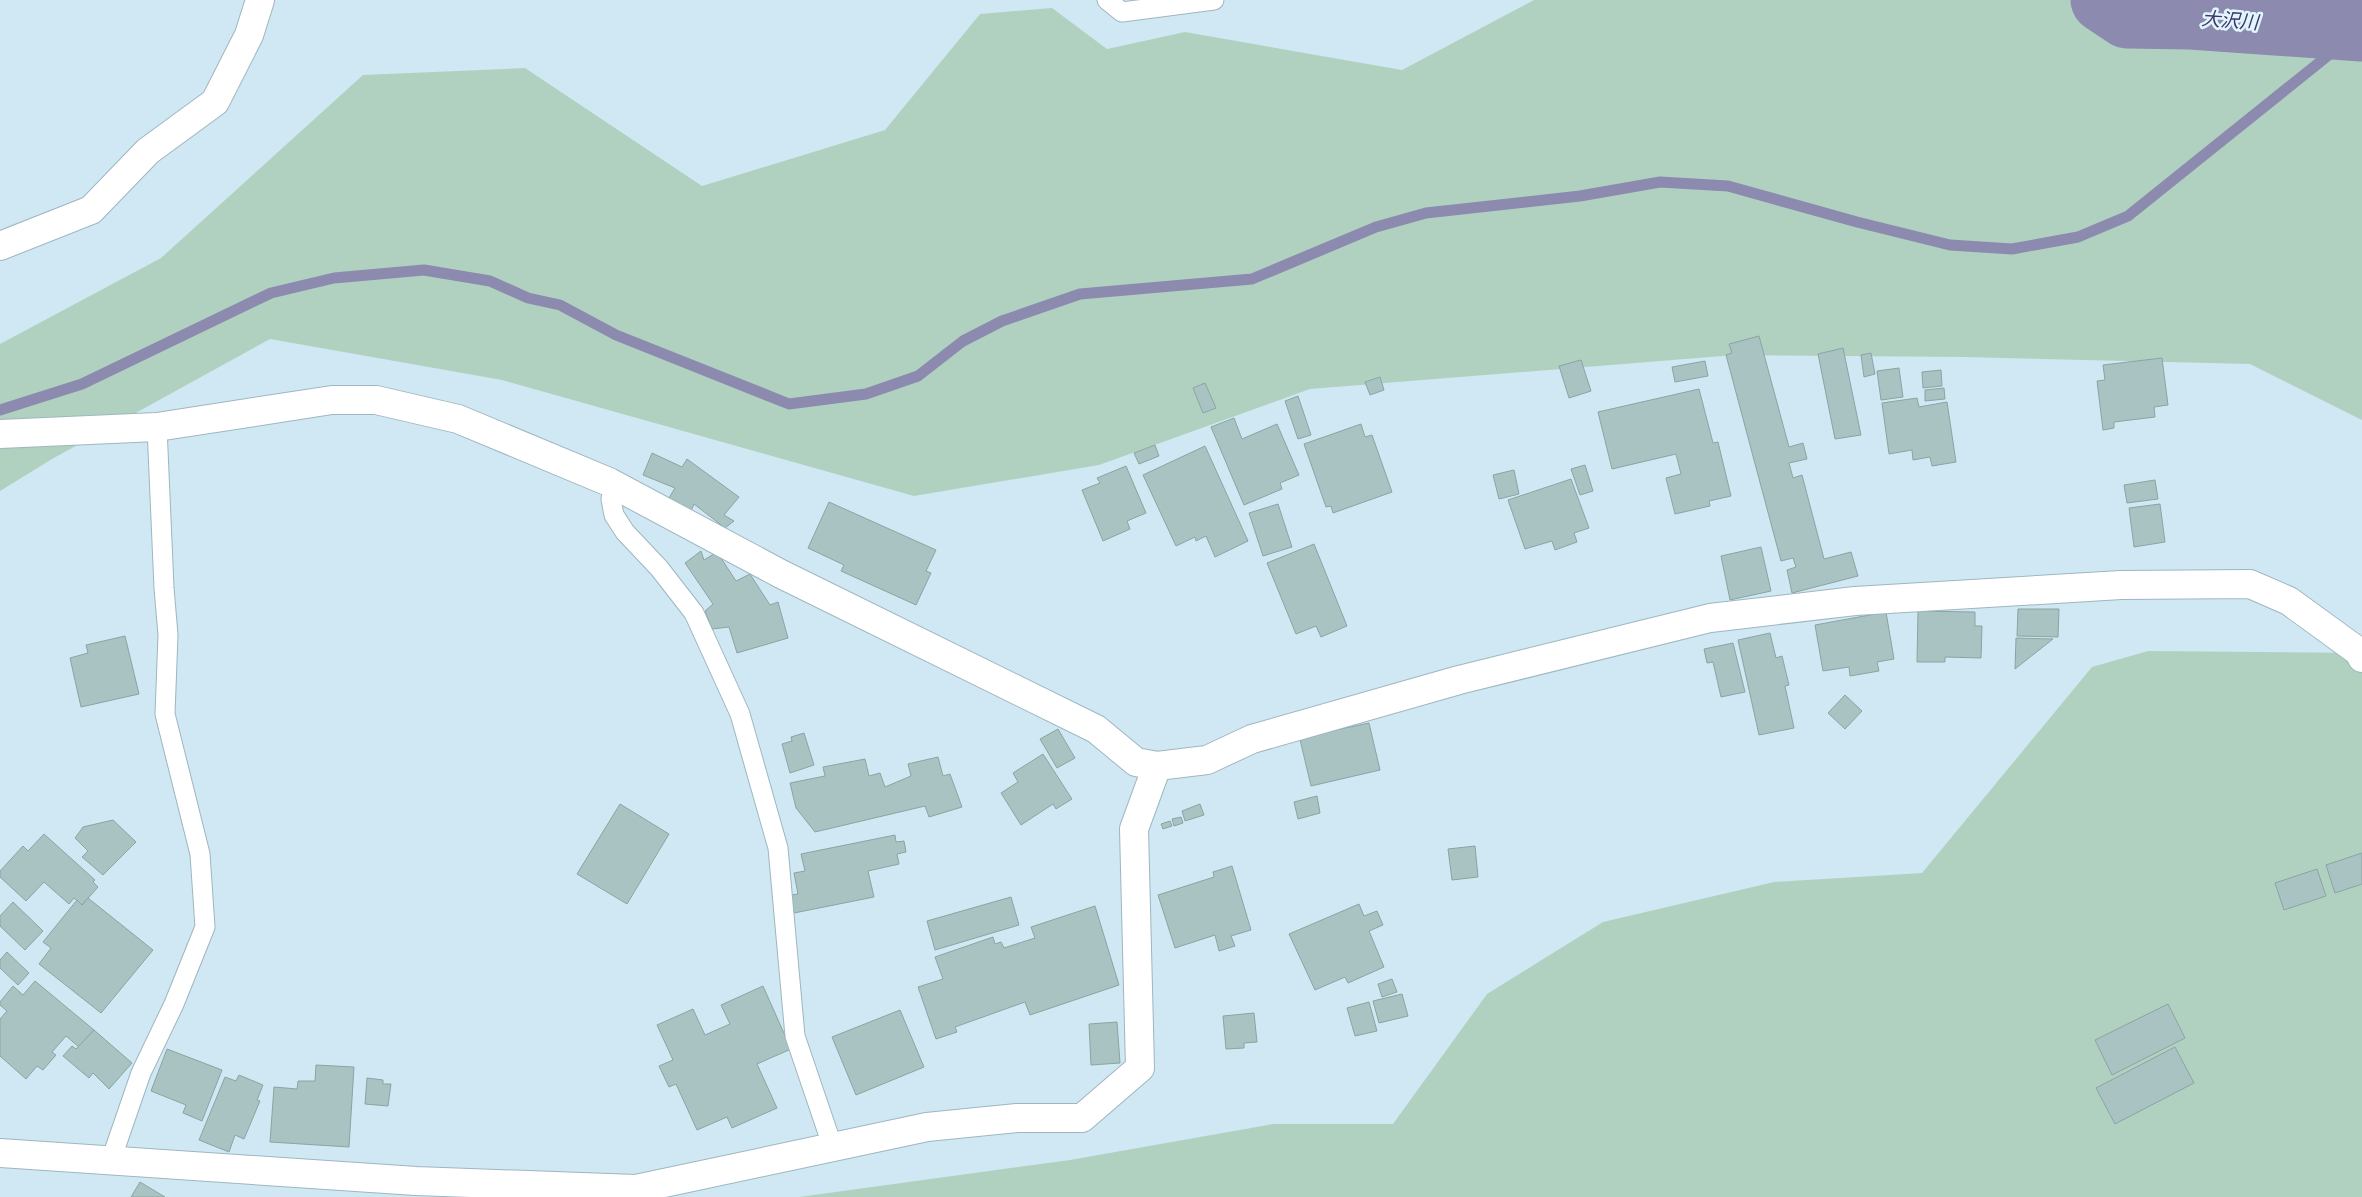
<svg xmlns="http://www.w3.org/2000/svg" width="2362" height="1197" viewBox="0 0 2362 1197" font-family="Mulish,'Noto Sans JP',sans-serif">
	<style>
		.green { fill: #b1d1c0 }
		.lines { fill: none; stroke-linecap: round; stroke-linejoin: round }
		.stream { stroke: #8d8aaf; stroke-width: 11 }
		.river { stroke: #8d8aaf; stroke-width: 65 }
		.building { fill: #a8c3c2; stroke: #8aa4a3 }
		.service-casing { stroke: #9fb6c0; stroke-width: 21 }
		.minor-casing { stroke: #9fb6c0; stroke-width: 30 }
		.service { stroke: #fff; stroke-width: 19 }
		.minor { stroke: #fff; stroke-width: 28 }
		.labels { text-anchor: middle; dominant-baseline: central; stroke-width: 5; stroke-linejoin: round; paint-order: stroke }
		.water-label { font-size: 19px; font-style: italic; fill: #3e3668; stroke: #e1f5fd }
	</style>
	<rect width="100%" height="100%" fill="#d0e8f3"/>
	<g class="green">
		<path d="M 1534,0 L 2362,0 L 2362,420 L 2250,364 L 1963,357 L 1735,355 L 1310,389 L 1099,465 L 914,496 L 502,380 L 270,339 L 52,459 L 0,491 L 0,344 L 161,258 L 363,75 L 525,68 L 702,186 L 885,130 L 980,14 L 1052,8 L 1107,49 L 1185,32 L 1402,70 Z"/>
		<path d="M 2148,651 L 2362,653 L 2362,1197 L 799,1197 L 1070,1160 L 1273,1124 L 1393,1124 L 1487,994 L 1603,922 L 1774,882 L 1922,873 L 2092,667 Z"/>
	</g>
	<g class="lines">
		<path class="stream" d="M 0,410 L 82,384 L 271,293 L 334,278 L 424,270 L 490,281 L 528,298 L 560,305 L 616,335 L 789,404 L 866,394 L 918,376 L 963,341 L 1002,321 L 1080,294 L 1252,279 L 1376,227 L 1426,213 L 1580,196 L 1660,182 L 1728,186 L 1857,222 L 1950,245 L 2012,249 L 2078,237 L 2128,216 L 2361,29"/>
		<path class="river" d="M 2103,0 L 2127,16 L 2191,17 L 2362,29"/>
	</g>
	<g class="building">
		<path d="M 1759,336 L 1789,447 L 1803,443 L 1807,459 L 1789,463 L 1793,478 L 1802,475 L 1824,559 L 1851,552 L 1858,576 L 1792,593 L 1787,570 L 1796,567 L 1793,558 L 1781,561 L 1726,355 L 1732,353 L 1729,344 Z"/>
		<path d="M 1843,348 L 1861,435 L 1835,439 L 1818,354 Z"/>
		<path d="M 1871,353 L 1875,374 L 1864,377 L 1861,355 Z"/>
		<path d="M 2162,358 L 2168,405 L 2154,407 L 2155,417 L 2114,422 L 2114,428 L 2103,430 L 2097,381 L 2105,380 L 2103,365 Z"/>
		<path d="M 1581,360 L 1591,391 L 1569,398 L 1559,366 Z"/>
		<path d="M 1705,361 L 1708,376 L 1675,382 L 1672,367 Z"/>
		<path d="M 1899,368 L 1903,397 L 1881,400 L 1877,371 Z"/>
		<path d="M 1941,370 L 1942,386 L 1923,388 L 1922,372 Z"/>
		<path d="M 1380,377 L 1384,390 L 1370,395 L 1365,382 Z"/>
		<path d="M 1205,383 L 1216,408 L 1203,413 L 1193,388 Z"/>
		<path d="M 1944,388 L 1945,399 L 1925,401 L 1925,390 Z"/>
		<path d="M 1699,389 L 1713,443 L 1718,442 L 1731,496 L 1709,501 L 1710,506 L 1675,514 L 1666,478 L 1681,474 L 1676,454 L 1612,469 L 1598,412 Z"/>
		<path d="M 1298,396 L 1311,435 L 1298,439 L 1285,401 Z"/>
		<path d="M 1917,398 L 1919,407 L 1947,402 L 1956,462 L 1932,466 L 1930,457 L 1913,460 L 1912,450 L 1889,454 L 1882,403 Z"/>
		<path d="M 1234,418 L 1242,439 L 1277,424 L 1299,475 L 1280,483 L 1282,489 L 1244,505 L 1211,427 Z"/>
		<path d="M 1361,424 L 1365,437 L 1372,435 L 1392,492 L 1333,513 L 1331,506 L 1326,507 L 1304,444 Z"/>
		<path d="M 1155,445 L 1159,456 L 1139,464 L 1134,453 Z"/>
		<path d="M 1205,446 L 1248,541 L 1215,557 L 1206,536 L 1196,541 L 1195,537 L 1176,546 L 1143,475 Z"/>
		<path d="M 652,453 L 682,467 L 687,459 L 739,497 L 724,515 L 734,521 L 725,528 L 694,504 L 691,511 L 669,498 L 675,488 L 643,475 Z"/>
		<path d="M 1585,465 L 1593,491 L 1580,495 L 1571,469 Z"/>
		<path d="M 1126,466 L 1146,513 L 1127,521 L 1130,529 L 1103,541 L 1082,490 L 1100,483 L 1097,478 Z"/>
		<path d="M 1514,470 L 1519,494 L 1499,499 L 1493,475 Z"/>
		<path d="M 1571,479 L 1589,528 L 1574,533 L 1577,542 L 1555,550 L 1552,541 L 1525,549 L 1508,500 Z"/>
		<path d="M 2155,480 L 2158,499 L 2127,503 L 2124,485 Z"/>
		<path d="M 829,502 L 936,550 L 926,571 L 931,573 L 916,605 L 841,571 L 844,565 L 808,548 Z"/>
		<path d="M 1278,504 L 1292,547 L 1263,556 L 1249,513 Z"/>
		<path d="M 2160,504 L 2165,542 L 2134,547 L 2129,508 Z"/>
		<path d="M 1314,544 L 1347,626 L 1321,637 L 1316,626 L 1296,634 L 1267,563 Z"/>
		<path d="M 1761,547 L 1771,591 L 1730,600 L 1721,556 Z"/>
		<path d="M 701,551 L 704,560 L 717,552 L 736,581 L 750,574 L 770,605 L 778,602 L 788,638 L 737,653 L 729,627 L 712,629 L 705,611 L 713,604 L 685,563 Z"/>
		<path d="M 2018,609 L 2059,609 L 2058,637 L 2017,636 Z"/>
		<path d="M 1918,611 L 1975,612 L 1975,626 L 1982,626 L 1981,658 L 1945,657 L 1945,662 L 1917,662 Z"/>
		<path d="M 1886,612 L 1894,659 L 1877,662 L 1879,671 L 1850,676 L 1849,667 L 1823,671 L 1815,625 Z"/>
		<path d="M 1770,633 L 1776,658 L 1782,656 L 1789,685 L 1785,686 L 1794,728 L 1759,735 L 1738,640 Z"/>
		<path d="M 125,636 L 139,694 L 81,707 L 70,658 L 88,653 L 86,645 Z"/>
		<path d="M 2016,638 L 2053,639 L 2015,669 Z"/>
		<path d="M 1733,643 L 1745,692 L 1721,697 L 1713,662 L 1707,663 L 1704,649 Z"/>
		<path d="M 1845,695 L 1862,711 L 1845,729 L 1828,713 Z"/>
		<path d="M 1334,723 L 1336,730 L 1369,723 L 1380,770 L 1311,786 L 1298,731 Z"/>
		<path d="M 1058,729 L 1075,758 L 1057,768 L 1040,739 Z"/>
		<path d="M 804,733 L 814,765 L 790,773 L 782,744 L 792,741 L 791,737 Z"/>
		<path d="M 1043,754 L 1072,799 L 1056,809 L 1053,804 L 1021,825 L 1001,793 L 1018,782 L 1013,773 Z"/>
		<path d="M 938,757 L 943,776 L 950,774 L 962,807 L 929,817 L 925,806 L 815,832 L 796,808 L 790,783 L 825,776 L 823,767 L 865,759 L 869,776 L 880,773 L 885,787 L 911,776 L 908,764 Z"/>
		<path d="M 1317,796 L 1320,813 L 1298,819 L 1294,802 Z"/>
		<path d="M 620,804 L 669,834 L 627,904 L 577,874 Z"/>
		<path d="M 1200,804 L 1204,815 L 1185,821 L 1182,811 Z"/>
		<path d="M 1181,817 L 1183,823 L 1174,826 L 1172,819 Z"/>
		<path d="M 113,820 L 136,842 L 103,875 L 82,857 L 88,851 L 75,838 L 83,827 Z"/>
		<path d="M 1170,821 L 1172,826 L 1163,829 L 1161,824 Z"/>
		<path d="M 44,834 L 95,880 L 93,882 L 98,887 L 82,905 L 74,898 L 69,904 L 44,882 L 26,901 L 0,877 L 0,871 L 23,846 L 28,851 Z"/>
		<path d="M 895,835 L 896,842 L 904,841 L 906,852 L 897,854 L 899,864 L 868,871 L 874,897 L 794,913 L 791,895 L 798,894 L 794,873 L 805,871 L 801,854 Z"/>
		<path d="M 1475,846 L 1478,877 L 1452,880 L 1448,849 Z"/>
		<path d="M 2362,853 L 2362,884 L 2335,893 L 2326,865 Z"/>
		<path d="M 1232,866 L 1251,930 L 1231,936 L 1235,946 L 1219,951 L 1215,935 L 1175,948 L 1158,895 L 1214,877 L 1213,872 Z"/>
		<path d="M 2317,869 L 2326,896 L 2284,910 L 2275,883 Z"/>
		<path d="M 1011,897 L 1019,925 L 935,950 L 927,921 Z"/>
		<path d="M 88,898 L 153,950 L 101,1013 L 39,964 L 51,948 L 43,942 L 77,900 L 82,905 Z"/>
		<path d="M 13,902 L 43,931 L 25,950 L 0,926 L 0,916 Z"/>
		<path d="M 1359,904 L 1364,916 L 1377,911 L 1383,925 L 1369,931 L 1384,967 L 1348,983 L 1345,977 L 1315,990 L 1289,934 Z"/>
		<path d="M 1095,906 L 1119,985 L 1030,1015 L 1025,1002 L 955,1027 L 957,1032 L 936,1039 L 918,987 L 943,979 L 935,957 L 993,937 L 995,944 L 1001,942 L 1004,948 L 1035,938 L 1031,927 Z"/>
		<path d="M 7,952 L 29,973 L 18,985 L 0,968 L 0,960 Z"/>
		<path d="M 1392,979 L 1397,992 L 1382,997 L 1378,984 Z"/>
		<path d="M 35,981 L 94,1030 L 79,1047 L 66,1036 L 52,1052 L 56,1055 L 43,1070 L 37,1066 L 26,1079 L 0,1056 L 0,1019 L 7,1011 L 0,1005 L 0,1002 L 13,986 L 23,995 Z"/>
		<path d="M 763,986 L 791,1049 L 757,1064 L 777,1108 L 732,1128 L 727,1117 L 697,1130 L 676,1084 L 669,1087 L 659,1066 L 673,1060 L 657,1025 L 693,1009 L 705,1035 L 730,1024 L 721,1005 Z"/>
		<path d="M 1402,994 L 1408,1016 L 1379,1023 L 1373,1001 Z"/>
		<path d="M 1369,1002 L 1377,1031 L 1355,1036 L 1347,1008 Z"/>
		<path d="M 2168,1004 L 2185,1038 L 2112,1075 L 2095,1040 Z"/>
		<path d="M 900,1010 L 924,1067 L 856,1095 L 832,1037 Z"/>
		<path d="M 1254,1013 L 1257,1042 L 1244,1043 L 1244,1048 L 1226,1049 L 1223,1016 Z"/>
		<path d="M 1117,1022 L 1120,1063 L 1091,1065 L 1089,1024 Z"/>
		<path d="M 94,1030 L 132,1063 L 109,1089 L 93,1073 L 89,1078 L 63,1056 L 72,1046 L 76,1049 Z"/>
		<path d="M 2175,1047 L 2194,1083 L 2115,1124 L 2096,1088 Z"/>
		<path d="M 167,1049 L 222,1070 L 202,1121 L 183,1113 L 186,1105 L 151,1091 Z"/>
		<path d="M 316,1065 L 354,1067 L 349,1147 L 270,1142 L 274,1087 L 297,1089 L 298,1081 L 315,1081 Z"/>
		<path d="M 239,1075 L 263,1085 L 257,1100 L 260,1101 L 244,1139 L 235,1135 L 229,1152 L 199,1140 L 225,1077 L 236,1081 Z"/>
		<path d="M 367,1078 L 383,1080 L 383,1084 L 391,1084 L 388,1106 L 365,1104 Z"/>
		<path d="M 140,1182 L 165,1197 L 131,1197 Z"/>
	</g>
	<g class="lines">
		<defs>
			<g id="service">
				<path d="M 1107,0 L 1122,12 L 1214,0"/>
				<path d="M 615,484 L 611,499 L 614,515 L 625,532 L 659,568 L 694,613 L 740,714 L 778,848 L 795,1036 L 833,1148"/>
				<path d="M 111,1160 L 141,1073 L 174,1004 L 205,927 L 200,854 L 165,714 L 168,635 L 164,588 L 157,427"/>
			</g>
			<g id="minor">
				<path d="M 0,246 L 91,210 L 148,151 L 215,102 L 249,35 L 260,0"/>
				<path d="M 0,434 L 157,427 L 332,400 L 376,400 L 458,419 L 609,482 L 781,574 L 1096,729 L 1136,762 L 1157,766 L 1207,760 L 1252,739 L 1459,680 L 1710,618 L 1855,601 L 2121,585 L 2250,584 L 2289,601 L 2359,652 L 2362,658"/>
				<path d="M 0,1153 L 416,1181 L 636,1189 L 927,1127 L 1017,1118 L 1082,1118 L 1140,1068 L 1134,829 L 1157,766"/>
			</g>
		</defs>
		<use href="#service" class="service-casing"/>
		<use href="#minor" class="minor-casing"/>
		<use href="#service" class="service"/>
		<use href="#minor" class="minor"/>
	</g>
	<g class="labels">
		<g class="water-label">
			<text transform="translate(2230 20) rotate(4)">大沢川</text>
		</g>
	</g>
</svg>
